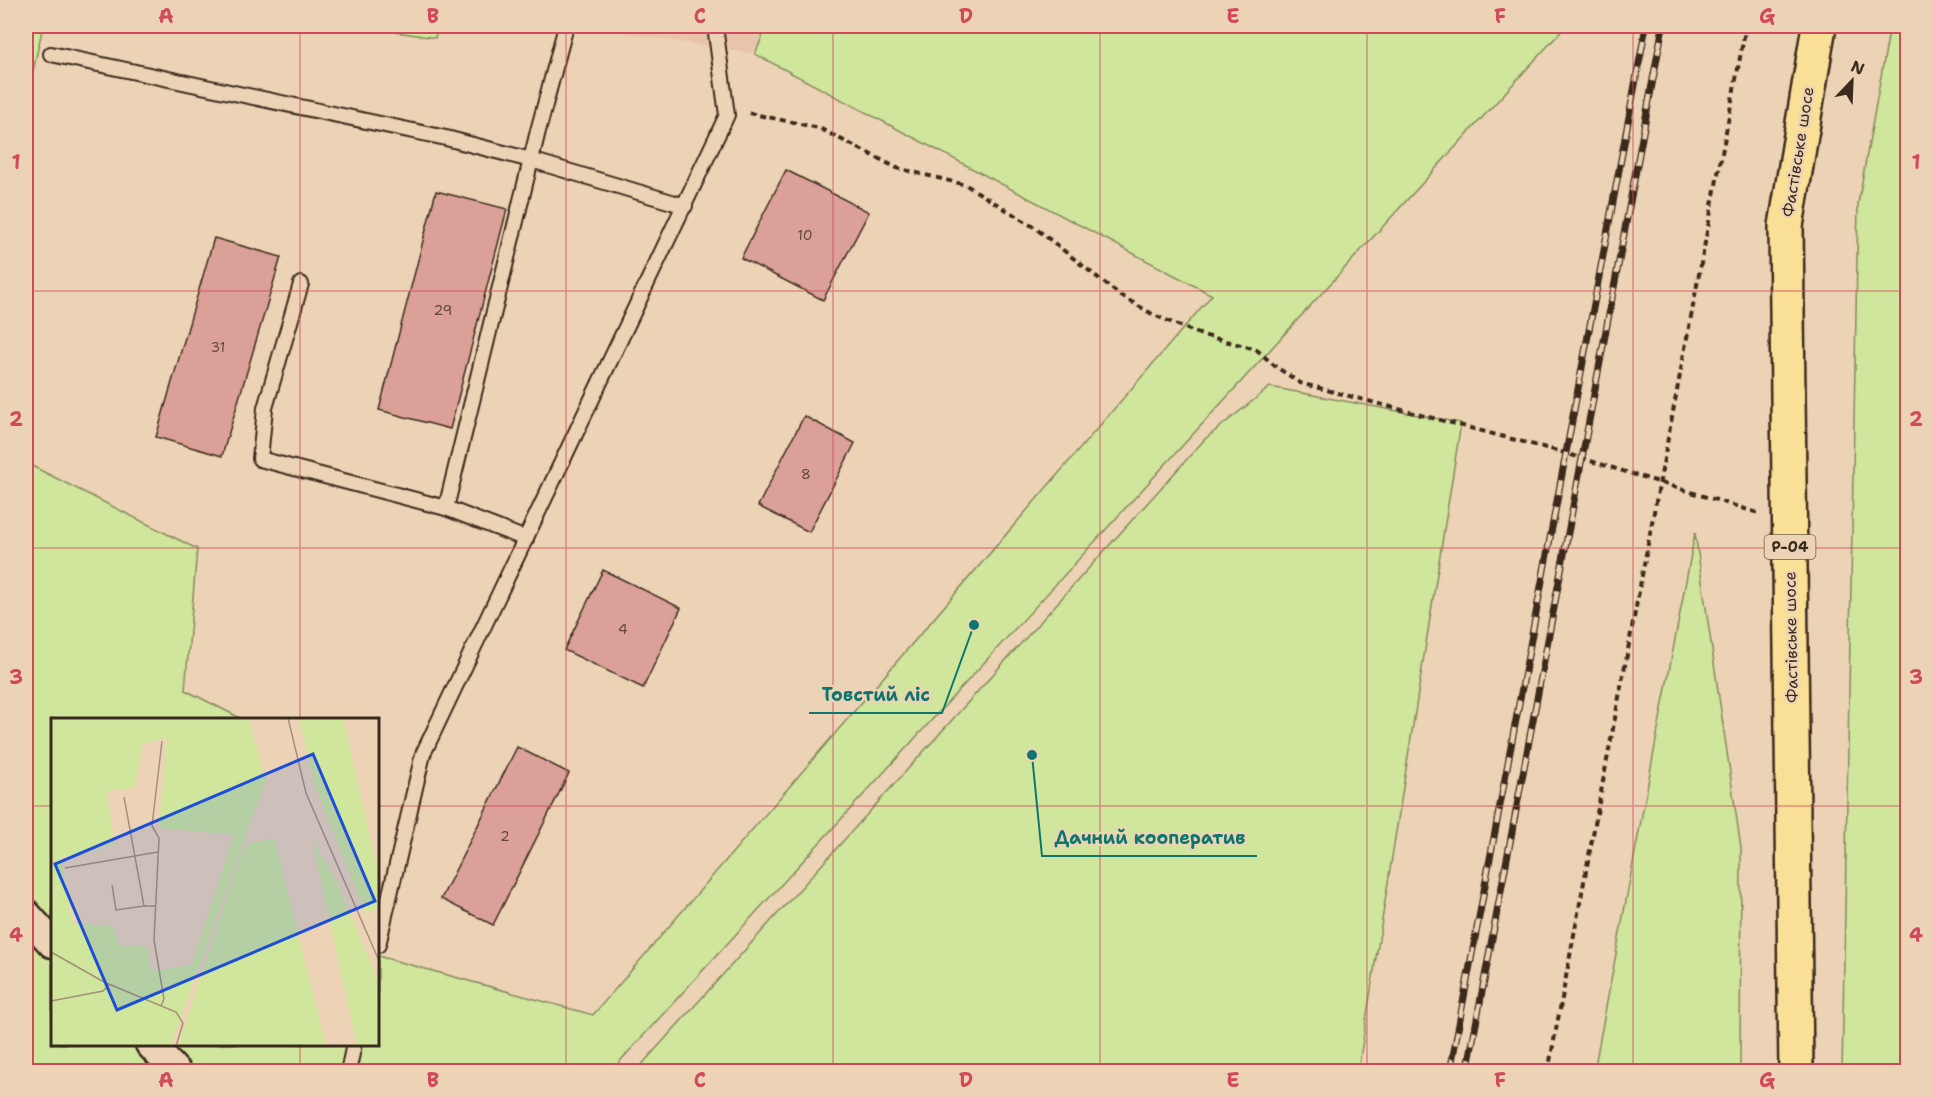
<svg xmlns="http://www.w3.org/2000/svg" width="1933" height="1097" viewBox="0 0 1933 1097" font-family="'Shantell Sans',sans-serif">
	<style>
		.built { fill: #e8c4ac }
		.green { fill: #cfe69c; stroke: #85885d; stroke-width: 1.5 }
		.building { fill: #dba198; stroke: #3b2a1e; stroke-width: 1.5 }
		.lines { fill: none; stroke-linecap: round; stroke-linejoin: round }
		.service-casing { stroke: #3b2a1e; stroke-width: 18 }
		.minor-casing { stroke: #3b2a1e; stroke-width: 33 }
		.primary-casing { stroke: #3b2a1e; stroke-width: 38 }
		.path { stroke: #3b2a1e; stroke-width: 4; stroke-dasharray: 6 4.5; stroke-linecap: butt }
		.service { stroke: #edd3b5; stroke-width: 14 }
		.minor { stroke: #edd3b5; stroke-width: 28 }
		.primary { stroke: #fadf96; stroke-width: 33 }
		.rail-casing { stroke: #3b2a1e; stroke-width: 7 }
		.rail { stroke: #edd3b5; stroke-width: 4.5; stroke-dasharray: 14; stroke-linecap: butt }
		.grid { fill: none; stroke: #d1495b; stroke-width: 1.5; stroke-opacity: 0.55 }
		.labels { text-anchor: middle; dominant-baseline: central; stroke-width: 4.5; stroke-linejoin: round; paint-order: stroke }
		.number-label { font-size: 14px; fill: #63483c }
		.shield { fill: #edd3b5; stroke: #705d4b; stroke-width: 1.5 }
		.shield-label { font-size: 15px; font-weight: bold; fill: #3b2a1e }
		.street-label { font-size: 16px; fill: #3b2a1e; stroke: #edd3b5 }
		.inset-road { fill: none; stroke: #a68f79; stroke-width: 1.5 }
		.view { fill: #1d4ed8; fill-opacity: 0.15; stroke: #1d4ed8; stroke-width: 3 }
		.inset-edge { fill: none; stroke: #3b2a1e; stroke-width: 3 }
		.leader { fill: none; stroke: #0f766e; stroke-width: 2 }
		.callout-dot { fill: #0f766e; stroke: #edd3b5; stroke-width: 2 }
		.callout-label { font-size: 18px; text-anchor: middle; font-weight: bold; fill: #0f766e; stroke: #edd3b5; stroke-width: 4.5; stroke-linejoin: round; paint-order: stroke }
		.neatline { fill: none; stroke: #d1495b; stroke-width: 2 }
		.grid-label { font-size: 20px; text-anchor: middle; font-weight: bold; fill: #d1495b }
	</style>
	<rect width="100%" height="100%" fill="#edd3b5"/>
	<filter id="ink" filterUnits="userSpaceOnUse"><feTurbulence type="fractalNoise" baseFrequency=".0167" numOctaves="2"/><feDisplacementMap in="SourceGraphic" scale="12" xChannelSelector="R" yChannelSelector="G"/><feConvolveMatrix kernelMatrix="1 2 1 2 8 2 1 2 1" color-interpolation-filters="sRGB"/></filter>
	<g filter="url(#ink)">
		<path class="built" d="M 626,26 L 767,26 L 755,54 L 624,33 Z"/>
		<g class="green">
			<path d="M 26,26 L 43,26 L 26,103 Z"/>
			<path d="M 358,26 L 438,26 L 435,38 Z"/>
			<path d="M 767,26 L 1566,26 L 611,1071 L 26,1071 L 26,463 L 197,549 L 185,690 L 242,719 L 52,719 L 52,1044 L 378,1044 L 378,956 L 593,1015 L 1212,295 L 755,54 Z"/>
			<path d="M 1890,26 L 1908,26 L 1908,1071 L 1842,1072 L 1858,204 Z"/>
			<path d="M 1270,387 L 1461,423 L 1358,1071 L 636,1071 L 1205,439 Z"/>
			<path d="M 1695,533 L 1741,848 L 1740,1071 L 1594,1071 Z"/>
		</g>
		<g class="building">
			<path d="M 786,170 L 869,212 L 823,300 L 741,258 Z"/>
			<path d="M 436,191 L 507,209 L 450,429 L 379,410 Z"/>
			<path d="M 214,238 L 281,257 L 222,456 L 156,437 Z"/>
			<path d="M 804,416 L 855,443 L 809,532 L 758,506 Z"/>
			<path d="M 603,570 L 681,608 L 643,688 L 564,650 Z"/>
			<path d="M 517,747 L 569,773 L 493,925 L 441,899 Z"/>
		</g>
		<g class="lines">
			<defs>
				<g id="service">
					<path d="M 51,54 L 446,138 L 531,160 L 685,206"/>
					<path d="M 301,284 L 265,408 L 260,459 L 446,508"/>
					<path d="M 526,539 L 446,508 L 538,131 L 566,26"/>
					<path d="M 378,945 L 423,754 L 727,115 L 715,26"/>
					<path d="M 348,1072 L 354,1044"/>
				</g>
				<g id="minor">
					<path d="M 26,914 L 52,943"/>
					<path d="M 150,1044 L 176,1072"/>
				</g>
				<path id="primary" d="M 1796,1072 L 1786,226 L 1819,26"/>
			</defs>
			<use href="#service" class="service-casing"/>
			<use href="#minor" class="minor-casing"/>
			<use href="#primary" class="primary-casing"/>
			<g class="path">
				<path d="M 749,113 L 819,128 L 897,168 L 966,185 L 1034,227 L 1121,296 L 1154,315 L 1199,334 L 1256,349 L 1275,366 L 1300,383 L 1565,453 L 1758,513"/>
				<path d="M 1548,1072 L 1746,26"/>
			</g>
			<use href="#service" class="service"/>
			<use href="#minor" class="minor"/>
			<use href="#primary" class="primary"/>
			<defs>
				<g id="rail">
					<path d="M 1450,1072 L 1646,26"/>
					<path d="M 1467,1072 L 1663,26"/>
				</g>
			</defs>
			<use href="#rail" class="rail-casing"/>
			<use href="#rail" class="rail"/>
		</g>
	</g>
	<path class="grid" d="M 300,26 L 300,719M 566,26 L 566,1072M 833,26 L 833,1072M 1100,26 L 1100,1072M 1367,26 L 1367,1072M 1633,26 L 1633,1072M 26,291 L 1908,291M 26,548 L 1908,548M 26,806 L 52,806M 378,806 L 1908,806M 300,1044 L 300,1072"/>
	<g class="labels">
		<g class="number-label">
			<text x="805" y="235">10</text>
			<text x="443" y="310">29</text>
			<text x="218" y="347">31</text>
			<text x="806" y="474">8</text>
			<text x="623" y="629">4</text>
			<text x="505" y="836">2</text>
		</g>
		<rect class="shield" x="1764.5" y="535" width="51" height="24" rx="4.5"/>
		<g class="shield-label">
			<text x="1790" y="547">Р-04</text>
		</g>
		<g class="street-label">
			<text transform="translate(1798 152) rotate(-81)">Фастівське шосе</text>
			<text transform="translate(1791 637) rotate(-91)">Фастівське шосе</text>
		</g>
	</g>
	<g transform="translate(51 718)">
		<rect width="328" height="328" fill="#edd3b5"/>
		<path d="M 0,0 L 197,0 L 215,61 L 120,328 L 0,328 ZM 116,19 L 108,110 L 183,117 L 141,247 L 100,253 L 96,229 L 68,227 L 62,208 L 22,205 L 10,140 L 64,126 L 55,73 L 83,70 L 92,26 ZM 248,0 L 292,0 L 328,156 L 328,189 L 315,196 L 264,68 ZM 223,120 L 275,328 L 127,328 L 190,136 L 196,126 ZM 261,121 L 284,160 L 328,265 L 328,328 L 306,328 Z" fill="#cfe69c" fill-rule="evenodd"/>
		<path class="inset-road" d="M 237,0 L 255,75 L 329,245M 73,79 L 93,188 L 105,188M 14,150 L 107,134M 61,167 L 65,192 L 93,188M 0,234 L 53,264 L 125,294 L 132,305 L 125,328M 0,283 L 52,273 L 59,266M 110,288 L 113,281 L 103,222 L 108,120 L 101,108 L 111,23"/>
		<path class="view" d="M 262,36 L 324,183 L 66,292 L 4,146 Z"/>
		<rect width="328" height="328" class="inset-edge"/>
	</g>
	<path class="leader" d="M974 625L942 713H809M1032 755L1042 856H1257"/>
	<g class="callout-dot">
		<circle cx="974" cy="625" r="6"/>
		<circle cx="1032" cy="755" r="6"/>
	</g>
	<g class="callout-label">
		<text x="876" y="701">Товстий ліс</text>
		<text x="1150" y="844">Дачний кооператив</text>
	</g>
	<rect width="1933" height="1097" fill="none" stroke="#edd3b5" stroke-width="66"/>
	<g transform="translate(1852 81) rotate(23)" stroke="#edd3b5" stroke-width="4.5" paint-order="stroke">
	<path d="M0-4.5L10 22L0 15L-10 22Z" fill="#3b2a1e"/>
	<text y="-9" font-size="16" font-weight="bold" text-anchor="middle" fill="#3b2a1e">N</text>
	</g>
	<rect x="33" y="33" width="1867" height="1031" class="neatline"/>
	<g class="grid-label">
		<text x="166" y="23">A</text>
		<text x="433" y="23">B</text>
		<text x="700" y="23">C</text>
		<text x="966" y="23">D</text>
		<text x="1233" y="23">E</text>
		<text x="1500" y="23">F</text>
		<text x="1767" y="23">G</text>
		<text x="16" y="169">1</text>
		<text x="1916" y="169">1</text>
		<text x="16" y="426">2</text>
		<text x="1916" y="426">2</text>
		<text x="16" y="684">3</text>
		<text x="1916" y="684">3</text>
		<text x="16" y="942">4</text>
		<text x="1916" y="942">4</text>
		<text x="166" y="1087">A</text>
		<text x="433" y="1087">B</text>
		<text x="700" y="1087">C</text>
		<text x="966" y="1087">D</text>
		<text x="1233" y="1087">E</text>
		<text x="1500" y="1087">F</text>
		<text x="1767" y="1087">G</text>
	</g>
</svg>
